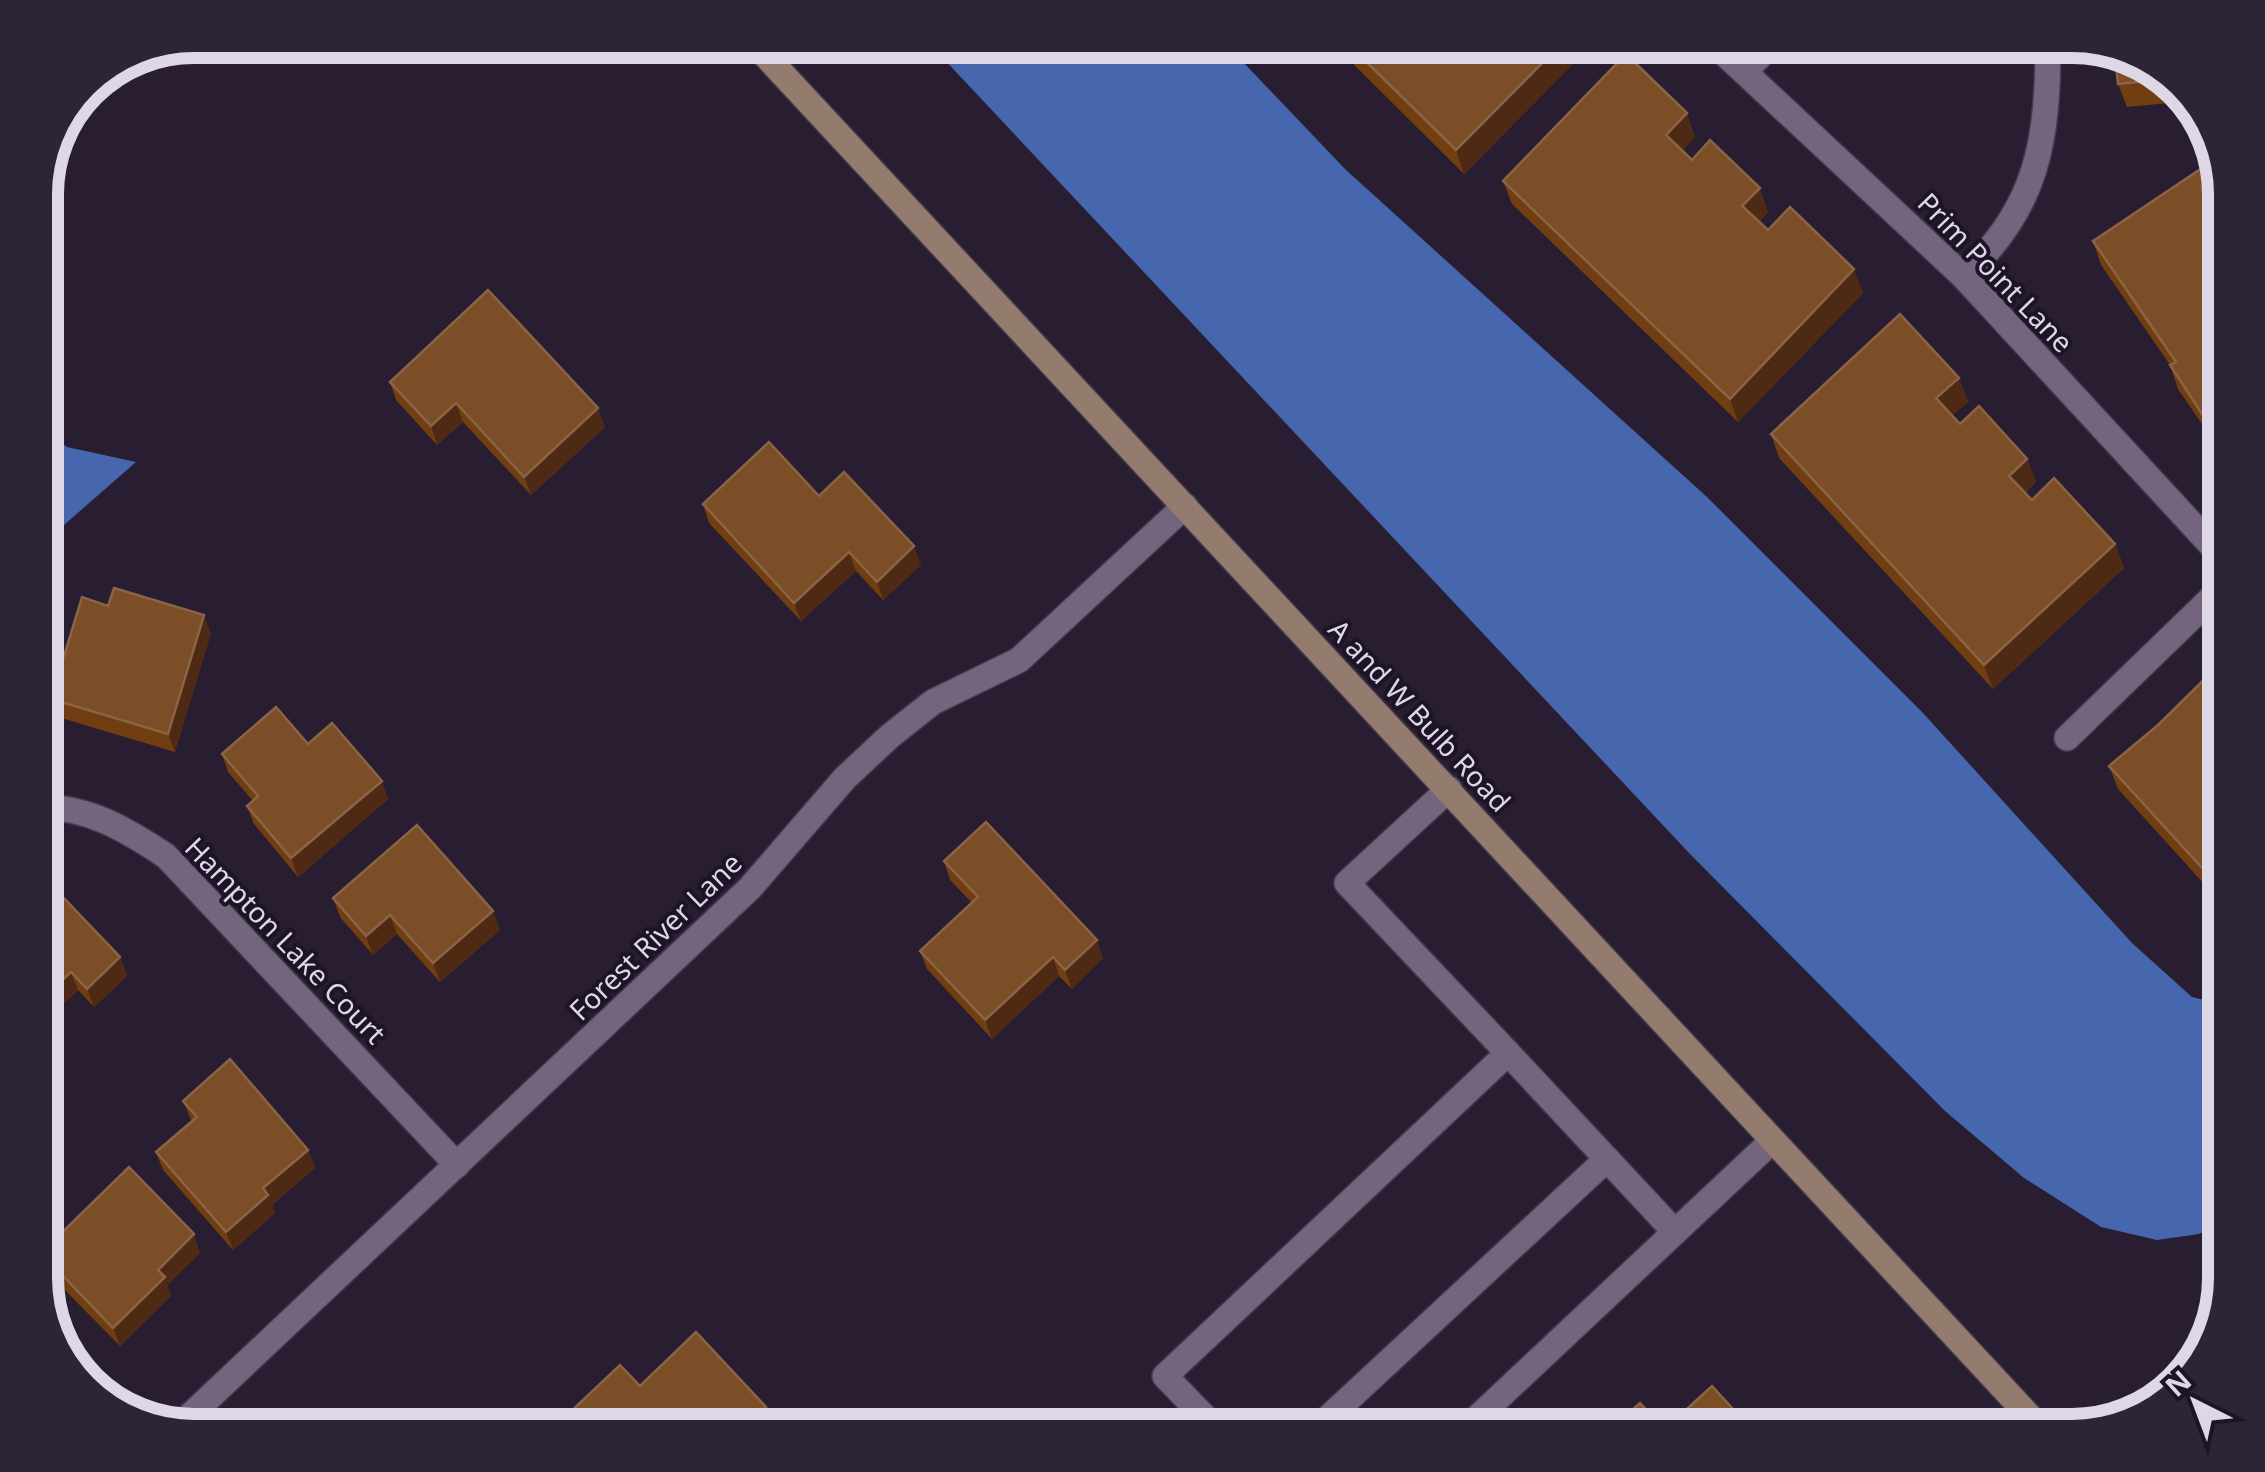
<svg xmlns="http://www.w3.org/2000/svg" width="2265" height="1472" viewBox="0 0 2265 1472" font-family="'Noto Sans',sans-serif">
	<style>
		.water { fill: #4666ad }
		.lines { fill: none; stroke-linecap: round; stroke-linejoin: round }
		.lane-casing { stroke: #42394a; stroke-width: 28 }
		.street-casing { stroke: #42394a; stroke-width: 28 }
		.secondary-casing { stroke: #42394a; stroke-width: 28 }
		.lane { stroke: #72657d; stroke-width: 25 }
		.street { stroke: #72657d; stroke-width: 25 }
		.secondary { stroke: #937c6d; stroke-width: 25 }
		.wall { fill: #703e11 }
		.shaded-wall { fill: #4e2a14 }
		.building { fill: #7c4e28; stroke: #8b6445; stroke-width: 2.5 }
		.labels { text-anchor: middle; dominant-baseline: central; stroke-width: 8; stroke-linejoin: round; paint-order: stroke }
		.street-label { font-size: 28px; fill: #ded7e5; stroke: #1e1427 }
		.rim { fill: none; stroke: #ded7e5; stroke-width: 12 }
	</style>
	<rect width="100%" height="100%" fill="#281d31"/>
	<g class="water">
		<path d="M 926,40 L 1222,40 L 1345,169 L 1707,497 L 1923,713 L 2132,943 L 2192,997 L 2225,1005 L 2225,1221 L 2199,1234 L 2157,1240 L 2101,1227 L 2024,1178 L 1945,1111 L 1690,854 Z"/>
		<path d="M 40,427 L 67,447 L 136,462 L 64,525 L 40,504 Z"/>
	</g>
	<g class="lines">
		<defs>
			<g id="lane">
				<path d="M 1508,1053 L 1675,1232"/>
				<path d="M 1219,1432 L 1165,1376 L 1508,1053 L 1347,883 L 1449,789"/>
				<path d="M 1313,1432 L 1607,1159"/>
				<path d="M 1462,1432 L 1772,1141"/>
			</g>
			<g id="street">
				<path d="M 1710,40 L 1963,276 L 2225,560"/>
				<path d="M 1745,71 L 1776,40"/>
				<path d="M 1963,276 C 2039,208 2048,138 2048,40"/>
				<path d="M 2067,738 L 2225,585"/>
				<path d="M 40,807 C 89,807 127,830 166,856 L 457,1165"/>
				<path d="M 178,1427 L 750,888 L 845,778 L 890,736 L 933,702 L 1019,660 L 1185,506"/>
			</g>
			<path id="secondary" d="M 751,40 L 2044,1432"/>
		</defs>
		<use href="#lane" class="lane-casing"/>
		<use href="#street" class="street-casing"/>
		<use href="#secondary" class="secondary-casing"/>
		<use href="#lane" class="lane"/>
		<use href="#street" class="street"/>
		<use href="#secondary" class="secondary"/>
	</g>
	<g class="wall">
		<path d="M 1329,40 L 1590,40 L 1592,45 L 1464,174 Z"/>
		<path d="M 2156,66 L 2190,101 L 2127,107 L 2118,84 Z"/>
		<path d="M 1695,137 L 1682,151 L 1692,160 L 1768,212 L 1759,222 L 1768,230 L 1863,293 L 1738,422 L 1512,204 L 1503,181 Z"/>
		<path d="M 2225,184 L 2225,437 L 2215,443 L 2178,389 L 2170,365 L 2101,265 L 2093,241 Z"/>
		<path d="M 1959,378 L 1968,402 L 1952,415 L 1960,424 L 2027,459 L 2036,482 L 2025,493 L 2032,500 L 2115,544 L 2124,568 L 1993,689 L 1779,458 L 1771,434 Z"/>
		<path d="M 390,382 L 605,427 L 531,495 L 463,422 L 437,445 L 396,400 Z"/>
		<path d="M 819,496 L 921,565 L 883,600 L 856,571 L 801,621 L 709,523 L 703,504 Z"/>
		<path d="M 108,606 L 211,633 L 175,752 L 58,717 L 51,699 Z"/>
		<path d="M 2225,659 L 2225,907 L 2118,789 L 2109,766 L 2158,725 Z"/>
		<path d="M 308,744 L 388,799 L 298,877 L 254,824 L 247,806 L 253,801 L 228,772 L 222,754 Z"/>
		<path d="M 944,861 L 1103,958 L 1072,989 L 1059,976 L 992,1039 L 927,969 L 920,951 L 972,903 L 950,880 Z"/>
		<path d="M 40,873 L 120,957 L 127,976 L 94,1007 L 78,990 L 40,1026 Z"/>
		<path d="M 333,898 L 500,930 L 440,982 L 397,934 L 373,955 L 340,917 Z"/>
		<path d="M 183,1101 L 308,1150 L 315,1168 L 272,1205 L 275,1213 L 233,1250 L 163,1170 L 156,1152 L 192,1122 Z"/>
		<path d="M 41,1253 L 200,1253 L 167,1285 L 171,1296 L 120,1346 L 47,1272 Z"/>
		<path d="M 640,1386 L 773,1426 L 766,1432 L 572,1432 L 566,1416 Z"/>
	</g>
	<g class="shaded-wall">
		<path d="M 1565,40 L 1590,40 L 1592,45 L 1464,174 L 1456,150 Z"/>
		<path d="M 1687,113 L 1695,137 L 1674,159 L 1666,135 Z"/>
		<path d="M 1760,188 L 1768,212 L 1751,229 L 1742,206 Z"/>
		<path d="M 1854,269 L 1863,293 L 1738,422 L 1730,399 Z"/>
		<path d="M 1959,378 L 1968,402 L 1945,422 L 1936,398 Z"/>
		<path d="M 456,403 L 463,422 L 437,445 L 431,426 Z"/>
		<path d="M 2225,407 L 2225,437 L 2215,443 L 2206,420 Z"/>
		<path d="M 598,408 L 605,427 L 531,495 L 524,477 Z"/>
		<path d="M 2027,459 L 2036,482 L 2018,499 L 2009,476 Z"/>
		<path d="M 2115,544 L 2124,568 L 1993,689 L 1984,665 Z"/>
		<path d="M 914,546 L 921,565 L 883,600 L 877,582 Z"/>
		<path d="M 849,552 L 856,571 L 801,621 L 794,603 Z"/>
		<path d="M 204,615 L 211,633 L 175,752 L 168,734 Z"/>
		<path d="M 382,781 L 388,799 L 298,877 L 291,858 Z"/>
		<path d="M 493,911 L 500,930 L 440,982 L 433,963 Z"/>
		<path d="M 390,915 L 397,934 L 373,955 L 366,936 Z"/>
		<path d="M 1097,940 L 1103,958 L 1072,989 L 1065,970 Z"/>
		<path d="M 120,957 L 127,976 L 94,1007 L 87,989 Z"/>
		<path d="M 1053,957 L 1059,976 L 992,1039 L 985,1020 Z"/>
		<path d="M 71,972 L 78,990 L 40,1026 L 40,1001 Z"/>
		<path d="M 308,1150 L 315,1168 L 272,1205 L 275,1213 L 233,1250 L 226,1232 L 263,1188 Z"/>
		<path d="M 194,1234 L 200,1253 L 167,1285 L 171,1296 L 120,1346 L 113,1328 L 158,1270 Z"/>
		<path d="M 766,1407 L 773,1426 L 766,1432 L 740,1432 Z"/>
	</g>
	<g class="building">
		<path d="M 1344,40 L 1565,40 L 1456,150 Z"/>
		<path d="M 2115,53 L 2156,66 L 2169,79 L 2118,84 Z"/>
		<path d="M 1626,54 L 1687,113 L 1666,135 L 1692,160 L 1710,140 L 1760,188 L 1742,206 L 1768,230 L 1790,207 L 1854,269 L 1730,399 L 1503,181 Z"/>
		<path d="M 2217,158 L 2225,184 L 2225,407 L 2206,420 L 2170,365 L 2176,362 L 2093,241 Z"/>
		<path d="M 488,290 L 598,408 L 524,477 L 456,403 L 431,426 L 390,382 Z"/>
		<path d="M 1900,314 L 1959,378 L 1936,398 L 1960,424 L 1979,406 L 2027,459 L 2009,476 L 2032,500 L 2054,478 L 2115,544 L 1984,665 L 1771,434 Z"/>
		<path d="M 769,442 L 819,496 L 844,472 L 914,546 L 877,582 L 849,552 L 794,603 L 703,504 Z"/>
		<path d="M 114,588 L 204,615 L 168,734 L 51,699 L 82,597 L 108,606 Z"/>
		<path d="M 2225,659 L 2225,893 L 2109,766 L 2158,725 Z"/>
		<path d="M 276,707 L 308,744 L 332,723 L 382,781 L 291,858 L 247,806 L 258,796 L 222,754 Z"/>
		<path d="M 986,822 L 1097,940 L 1065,970 L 1053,957 L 985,1020 L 920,951 L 978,897 L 944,861 Z"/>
		<path d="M 417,825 L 493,911 L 433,963 L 390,915 L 366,936 L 333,898 Z"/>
		<path d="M 40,873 L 120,957 L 87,989 L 71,972 L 40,1001 Z"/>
		<path d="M 230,1059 L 308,1150 L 263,1188 L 268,1195 L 226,1232 L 156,1152 L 197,1117 L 183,1101 Z"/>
		<path d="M 129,1167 L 194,1234 L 158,1270 L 165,1277 L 113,1328 L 41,1253 Z"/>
		<path d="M 696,1332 L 766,1407 L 740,1432 L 581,1432 L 566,1416 L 620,1365 L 640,1386 Z"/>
		<path d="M 1712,1386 L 1754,1432 L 1607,1432 L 1640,1403 L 1664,1430 Z"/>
	</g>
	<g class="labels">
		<g class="street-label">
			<text transform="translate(1996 272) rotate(46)">Prim Point Lane</text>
			<text transform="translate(1420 715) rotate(47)">A and W Bulb Road</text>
			<text transform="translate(655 936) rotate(-44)">Forest River Lane</text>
			<text transform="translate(286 940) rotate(46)">Hampton Lake Court</text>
		</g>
	</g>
	<path d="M0 0H2265V1472H0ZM194 58H2072A136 136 0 0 1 2208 194V1278A136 136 0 0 1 2072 1414H194A136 136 0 0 1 58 1278V194A136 136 0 0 1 194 58Z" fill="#2d2436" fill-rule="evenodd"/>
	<path class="rim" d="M194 58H2072A136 136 0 0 1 2208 194V1278A136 136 0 0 1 2072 1414H194A136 136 0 0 1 58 1278V194A136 136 0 0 1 194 58Z"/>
	<g transform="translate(2195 1402) rotate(318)" stroke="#1e1427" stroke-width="8" paint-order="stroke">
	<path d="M0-8L18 38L0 25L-18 38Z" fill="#ded7e5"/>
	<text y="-15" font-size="28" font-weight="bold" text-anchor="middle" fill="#ded7e5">N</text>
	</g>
</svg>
